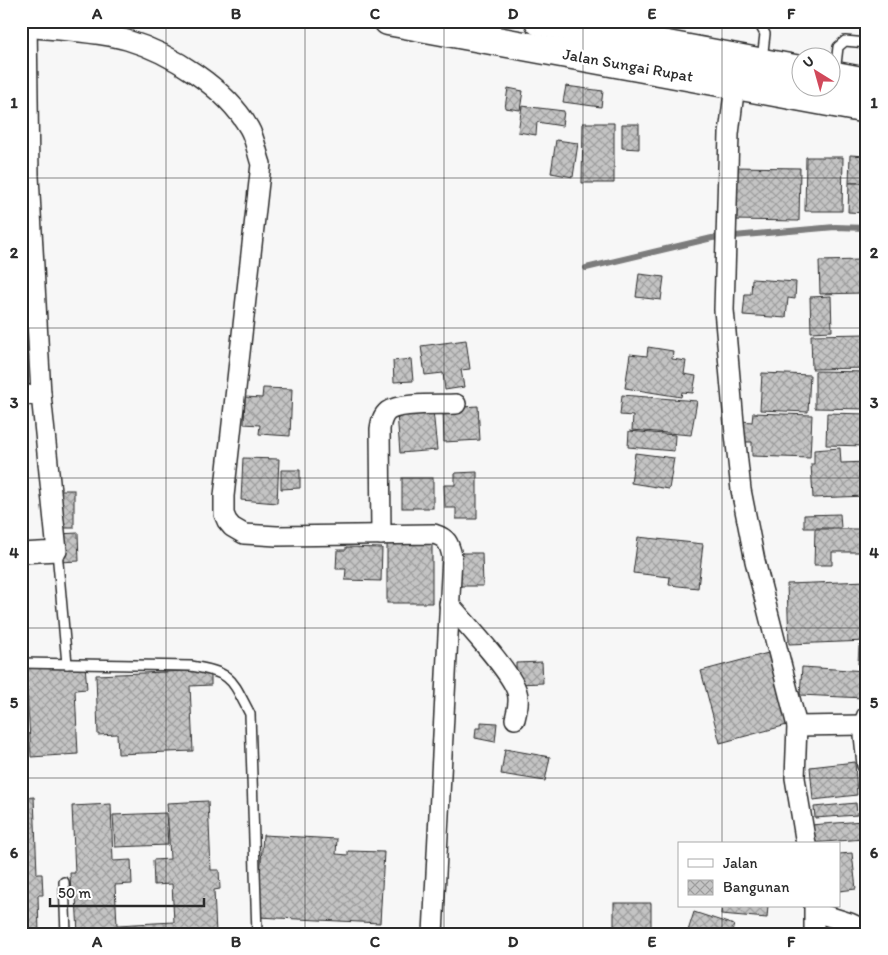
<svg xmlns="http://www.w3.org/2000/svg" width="888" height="955" viewBox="0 0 888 955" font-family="Itim,sans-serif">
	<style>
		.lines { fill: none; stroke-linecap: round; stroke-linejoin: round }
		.stream { stroke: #7b7b7b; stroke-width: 6 }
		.building { fill: url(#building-cross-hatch); stroke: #2b2b2b }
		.service-casing { stroke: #2b2b2b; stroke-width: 12 }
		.minor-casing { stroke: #2b2b2b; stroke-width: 22 }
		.primary-casing { stroke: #2b2b2b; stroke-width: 31 }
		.service { stroke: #fff; stroke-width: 9 }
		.minor { stroke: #fff; stroke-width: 19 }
		.primary { stroke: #fff; stroke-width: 28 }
		.grid { fill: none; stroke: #2b2b2b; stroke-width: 1; stroke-opacity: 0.55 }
		.labels { text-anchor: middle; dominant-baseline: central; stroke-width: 4.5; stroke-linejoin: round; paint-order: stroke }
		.street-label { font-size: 16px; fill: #2b2b2b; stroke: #fff }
		.neatline { fill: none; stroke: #2b2b2b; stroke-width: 2 }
		.grid-label { font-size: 16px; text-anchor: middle; font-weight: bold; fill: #2b2b2b }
	</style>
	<defs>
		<pattern id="building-cross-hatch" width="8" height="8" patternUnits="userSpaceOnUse" patternTransform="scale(1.25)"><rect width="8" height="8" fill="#c4c4c4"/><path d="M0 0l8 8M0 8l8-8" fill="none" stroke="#9f9f9f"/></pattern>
	</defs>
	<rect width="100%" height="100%" fill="#f7f7f7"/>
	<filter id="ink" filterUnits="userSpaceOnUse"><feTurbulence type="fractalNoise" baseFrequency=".02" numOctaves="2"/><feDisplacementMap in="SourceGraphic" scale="10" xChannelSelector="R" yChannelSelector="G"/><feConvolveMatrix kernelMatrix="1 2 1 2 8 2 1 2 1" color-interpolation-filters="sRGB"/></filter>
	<g filter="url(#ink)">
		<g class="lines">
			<path class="stream" d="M 586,268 L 712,238 L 835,227 L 867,228"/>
		</g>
		<g class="building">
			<path d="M 566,86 L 603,91 L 601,107 L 563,102 Z"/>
			<path d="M 508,88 L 523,91 L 520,110 L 505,108 Z"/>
			<path d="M 522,106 L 564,111 L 562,126 L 537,122 L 536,135 L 518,132 Z"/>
			<path d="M 583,123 L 614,123 L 614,183 L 582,183 Z"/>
			<path d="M 622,124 L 639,124 L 639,149 L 622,148 Z"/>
			<path d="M 556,140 L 578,143 L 573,177 L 551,173 Z"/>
			<path d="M 850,155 L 867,156 L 867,183 L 849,183 Z"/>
			<path d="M 806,157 L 843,157 L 842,211 L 805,211 Z"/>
			<path d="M 733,167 L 800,168 L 799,221 L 732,220 Z"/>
			<path d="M 849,183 L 867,183 L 867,213 L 848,212 Z"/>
			<path d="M 861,260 L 861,293 L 820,294 L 819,261 Z"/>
			<path d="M 639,274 L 664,277 L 661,300 L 636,297 Z"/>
			<path d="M 752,279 L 796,282 L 795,299 L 788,298 L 786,318 L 743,315 L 745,294 L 751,294 Z"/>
			<path d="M 831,296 L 832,331 L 811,332 L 810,297 Z"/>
			<path d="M 867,334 L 867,368 L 812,369 L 811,335 Z"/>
			<path d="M 466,340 L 470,369 L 461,370 L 464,387 L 445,390 L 443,373 L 425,375 L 421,346 Z"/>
			<path d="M 648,347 L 673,351 L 672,359 L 686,361 L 684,374 L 696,376 L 693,393 L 682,392 L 681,397 L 625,388 L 630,354 L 647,356 Z"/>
			<path d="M 411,359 L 413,381 L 394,382 L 393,361 Z"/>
			<path d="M 815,371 L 867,372 L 867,409 L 815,408 Z"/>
			<path d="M 762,373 L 810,375 L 808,412 L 760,410 Z"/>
			<path d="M 263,388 L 292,389 L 290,436 L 259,434 L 260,425 L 244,424 L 245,397 L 262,398 Z"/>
			<path d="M 622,395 L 697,401 L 691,435 L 632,430 L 633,416 L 620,415 Z"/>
			<path d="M 478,406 L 480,440 L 444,442 L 443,408 Z"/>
			<path d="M 433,410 L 437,450 L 400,453 L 397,413 Z"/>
			<path d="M 753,413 L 812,415 L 810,458 L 752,456 L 752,442 L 741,442 L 742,421 L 752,422 Z"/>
			<path d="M 827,413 L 867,414 L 867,446 L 826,445 Z"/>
			<path d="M 629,431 L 675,435 L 674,451 L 628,447 Z"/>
			<path d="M 840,448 L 841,463 L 867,462 L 867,496 L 813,498 L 811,464 L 814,464 L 814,450 Z"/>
			<path d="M 635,453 L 674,458 L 669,489 L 631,483 Z"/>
			<path d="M 243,458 L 279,459 L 277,503 L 241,500 Z"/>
			<path d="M 281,470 L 300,470 L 300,488 L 281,489 Z"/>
			<path d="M 477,472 L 477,519 L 456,519 L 456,508 L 445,508 L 444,485 L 455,485 L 455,473 Z"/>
			<rect x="402" y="478" width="31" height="30"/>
			<rect x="55" y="490" width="19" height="38"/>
			<path d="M 840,514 L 841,528 L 804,528 L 804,515 Z"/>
			<path d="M 815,529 L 866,529 L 866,552 L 832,552 L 832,565 L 814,565 Z"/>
			<path d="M 78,533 L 79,561 L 59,562 L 58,534 Z"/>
			<path d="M 638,537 L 703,544 L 698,588 L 669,585 L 670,577 L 633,573 Z"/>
			<rect x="387" y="544" width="45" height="59"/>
			<path d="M 346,547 L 382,548 L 381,581 L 345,580 L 346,569 L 336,569 L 337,550 L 346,550 Z"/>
			<path d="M 460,553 L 482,553 L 483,586 L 460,586 Z"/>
			<path d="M 867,581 L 867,641 L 789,644 L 787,584 Z"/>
			<path d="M 859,646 L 867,646 L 867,664 L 858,664 Z"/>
			<path d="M 768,653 L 787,725 L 720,743 L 701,671 Z"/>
			<path d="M 542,662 L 543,683 L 516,684 L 516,663 Z"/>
			<path d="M 85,665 L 87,689 L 75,690 L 78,754 L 31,757 L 27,691 L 21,691 L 21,669 Z"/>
			<path d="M 802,667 L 866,671 L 864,698 L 800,695 Z"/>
			<path d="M 211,670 L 211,685 L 190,686 L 193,751 L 118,754 L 117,734 L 98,735 L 96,675 Z"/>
			<path d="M 481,722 L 497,723 L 495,742 L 475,738 L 476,728 L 481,728 Z"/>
			<path d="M 505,749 L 550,757 L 545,781 L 501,774 Z"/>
			<path d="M 855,762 L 857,795 L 813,800 L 810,767 Z"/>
			<path d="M 34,797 L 37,874 L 42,874 L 43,895 L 38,895 L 39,934 L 21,934 L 21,798 Z"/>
			<path d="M 208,801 L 211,870 L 219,870 L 220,889 L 214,890 L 216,934 L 78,934 L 76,896 L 71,896 L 70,873 L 75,873 L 72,806 L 111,804 L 113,861 L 131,860 L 132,884 L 115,885 L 117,925 L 174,922 L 172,884 L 154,885 L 153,860 L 170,859 L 167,803 Z"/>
			<path d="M 856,803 L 857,815 L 815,818 L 814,807 Z"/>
			<path d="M 166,813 L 168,845 L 115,847 L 113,815 Z"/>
			<path d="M 863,821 L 864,839 L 811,843 L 810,825 Z"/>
			<path d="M 263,835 L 337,839 L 336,854 L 348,855 L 348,851 L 384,852 L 380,923 L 257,917 Z"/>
			<path d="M 852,853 L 856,889 L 839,891 L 839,854 Z"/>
			<rect x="614" y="903" width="37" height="28"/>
			<path d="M 722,906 L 768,906 L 767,918 L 721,914 Z"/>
			<path d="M 694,912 L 734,925 L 731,934 L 687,934 Z"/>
		</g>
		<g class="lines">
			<defs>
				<g id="service">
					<path d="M 749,21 L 760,25 L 765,34 L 762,60"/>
					<path d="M 865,42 L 867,29"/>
					<path d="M 835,73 L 838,47 L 845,41 L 867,43"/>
					<path d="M 57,551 L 67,664"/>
					<path d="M 21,663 L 191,666 C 233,673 231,678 250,714 L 257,934"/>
					<path d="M 64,882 L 66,934"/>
				</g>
				<g id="minor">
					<path d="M 28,27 C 60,31 95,31 127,40 C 171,53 226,88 249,128 C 255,138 257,153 261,164 L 224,496 L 224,514 L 227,521 L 232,527 L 244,534 L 277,536 L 434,534 C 447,538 449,543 452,556 L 433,934"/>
					<path d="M 735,84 L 729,134 L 724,310 L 735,434 L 741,490 L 755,561 L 797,726 L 795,778 L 806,844"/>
					<path d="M 21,396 L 41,394"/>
					<path d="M 381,535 L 380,429 C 381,422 382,416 388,411 C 401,402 440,405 456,404"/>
					<path d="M 21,553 L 57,551 L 41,394 L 29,176 L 27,21"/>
					<path d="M 449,604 C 466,624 511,671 517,692 C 520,701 517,710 515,719"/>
					<path d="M 867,715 L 863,725 L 867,765"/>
					<path d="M 797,726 L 863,725"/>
					<path d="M 815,912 L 850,923 L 867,931"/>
					<path d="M 814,934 L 814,906"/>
				</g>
				<g id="primary">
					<path d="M 388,21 L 867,109"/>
					<path d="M 539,21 L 800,70"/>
					<path d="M 830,75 L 867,82"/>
				</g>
			</defs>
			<use href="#service" class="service-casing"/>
			<use href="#minor" class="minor-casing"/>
			<use href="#primary" class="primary-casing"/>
			<use href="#service" class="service"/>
			<use href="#minor" class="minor"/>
			<use href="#primary" class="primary"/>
		</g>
	</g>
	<path class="grid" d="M 166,21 L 166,934M 305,21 L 305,934M 444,21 L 444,934M 583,21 L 583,934M 722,21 L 722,844M 21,178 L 867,178M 21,328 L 867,328M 21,478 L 867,478M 21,628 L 867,628M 21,778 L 867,778M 722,906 L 722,934"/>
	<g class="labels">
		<g class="street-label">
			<text transform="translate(628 65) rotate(10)">Jalan Sungai Rupat</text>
		</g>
	</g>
	<rect width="888" height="955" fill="none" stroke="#fff" stroke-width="55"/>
	<rect x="678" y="842" width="162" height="65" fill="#ffffff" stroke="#aaaaaa"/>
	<rect x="688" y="859" width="25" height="8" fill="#ffffff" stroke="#aaaaaa"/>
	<text x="723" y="868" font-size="15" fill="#2b2b2b">Jalan</text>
	<rect x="688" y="880" width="25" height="15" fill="url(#building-cross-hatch)" stroke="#aaaaaa"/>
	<text x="723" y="892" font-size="15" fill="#2b2b2b">Bangunan</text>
	<g transform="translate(816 72) rotate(323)"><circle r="24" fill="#ffffff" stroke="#aaaaaa"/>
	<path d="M0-4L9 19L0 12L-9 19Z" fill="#d1495b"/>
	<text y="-8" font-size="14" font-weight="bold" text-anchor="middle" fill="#2b2b2b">U</text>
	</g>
	<path d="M50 898v8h154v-8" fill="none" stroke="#2b2b2b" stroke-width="2.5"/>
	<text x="58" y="898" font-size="15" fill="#2b2b2b" stroke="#ffffff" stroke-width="4" paint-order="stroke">50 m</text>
	<rect x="28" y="28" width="832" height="900" class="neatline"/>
	<g class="grid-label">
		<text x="97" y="19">A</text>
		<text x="236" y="19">B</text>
		<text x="375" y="19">C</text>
		<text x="513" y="19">D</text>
		<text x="652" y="19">E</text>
		<text x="791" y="19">F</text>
		<text x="14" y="108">1</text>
		<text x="874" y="108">1</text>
		<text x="14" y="258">2</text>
		<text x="874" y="258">2</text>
		<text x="14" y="408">3</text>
		<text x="874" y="408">3</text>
		<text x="14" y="558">4</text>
		<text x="874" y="558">4</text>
		<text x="14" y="708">5</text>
		<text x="874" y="708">5</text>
		<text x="14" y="858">6</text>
		<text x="874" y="858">6</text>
		<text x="97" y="947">A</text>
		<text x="236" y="947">B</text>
		<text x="375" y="947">C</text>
		<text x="513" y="947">D</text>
		<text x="652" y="947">E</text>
		<text x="791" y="947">F</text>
	</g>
</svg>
